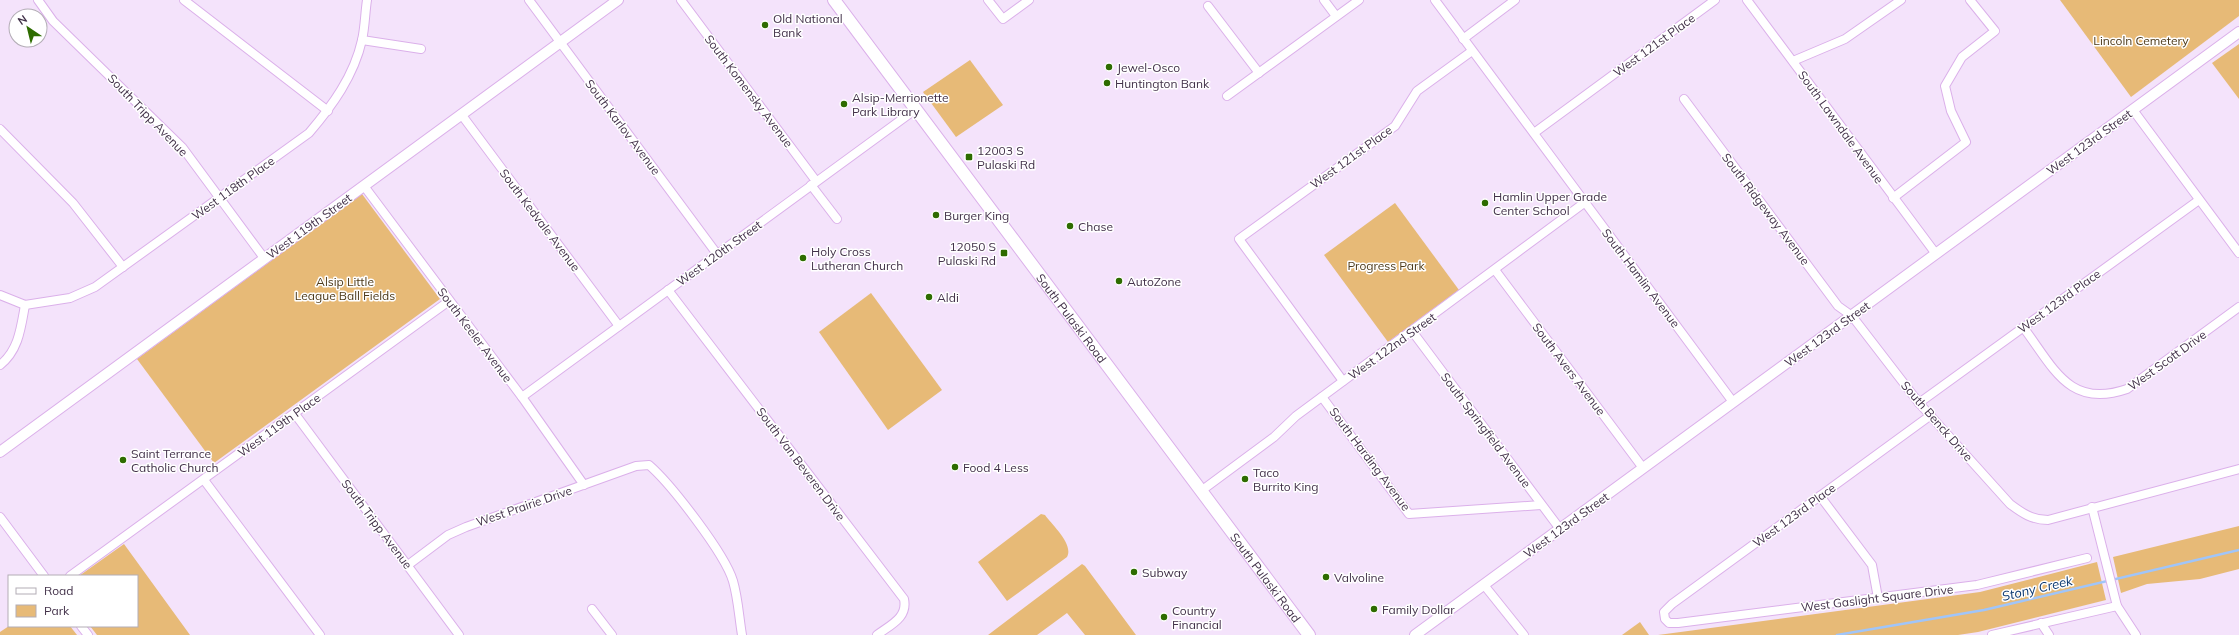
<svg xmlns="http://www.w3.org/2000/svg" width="2239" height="635" viewBox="0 0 2239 635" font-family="Mulish,sans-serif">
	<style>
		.green { fill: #e7ba77 }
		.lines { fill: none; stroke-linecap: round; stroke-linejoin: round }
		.stream { stroke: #a0c5f9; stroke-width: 2.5 }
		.minor-casing { stroke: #dbb0ea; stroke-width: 10 }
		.tertiary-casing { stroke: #dbb0ea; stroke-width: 12 }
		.secondary-casing { stroke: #dbb0ea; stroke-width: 14 }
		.minor { stroke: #fff; stroke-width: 8 }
		.tertiary { stroke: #fff; stroke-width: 10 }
		.secondary { stroke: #fff; stroke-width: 12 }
		.poi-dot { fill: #2e6c00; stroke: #fff; stroke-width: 1.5 }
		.labels { text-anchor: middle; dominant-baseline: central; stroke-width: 3; stroke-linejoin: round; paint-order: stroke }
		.poi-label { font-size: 12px; fill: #423149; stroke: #fff; text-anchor: start }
		.park-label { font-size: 12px; fill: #4c3919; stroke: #fff }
		.street-label { font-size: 12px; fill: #423149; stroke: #fff }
		.water-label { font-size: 13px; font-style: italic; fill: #0c3870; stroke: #fff }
	</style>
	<rect width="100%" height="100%" fill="#f4e3fb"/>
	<g class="green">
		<path d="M 2060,0 L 2239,0 L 2239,16 L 2131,97 Z"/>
		<path d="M 2239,44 L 2239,99 L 2212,63 Z"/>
		<path d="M 970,60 L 1003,105 L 956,137 L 923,92 Z"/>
		<path d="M 362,194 L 440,299 L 214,463 L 137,359 Z"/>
		<path d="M 1395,203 L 1459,290 L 1388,342 L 1324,255 Z"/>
		<path d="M 871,293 L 942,390 L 888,430 L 819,332 Z"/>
		<path d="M 1041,514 L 1045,515 C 1052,525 1074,544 1067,557 L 1007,601 L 978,562 Z"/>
		<path d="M 2239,526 L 2239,569 L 2200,579 L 2147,584 L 2121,593 L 2113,557 Z"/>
		<path d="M 124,544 L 190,635 L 97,635 L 90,626 L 137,626 L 137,576 L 79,576 Z"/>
		<path d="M 2097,562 L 2106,600 L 1978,632 L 1958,635 L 1658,635 L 1980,592 Z"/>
		<path d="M 1082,564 L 1085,566 L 1136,635 L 1085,635 L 1067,613 L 1037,635 L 988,635 Z"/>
		<path d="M 1640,622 L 1649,635 L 1622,635 Z"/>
		<path d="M 9,626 L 70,626 L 77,635 L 0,635 L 0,632 Z"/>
	</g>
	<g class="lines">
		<path class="stream" d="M 1837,635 L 1984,610 L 2239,550"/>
		<defs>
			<g id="minor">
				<path d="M 38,0 L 53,21 L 182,147 L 264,258"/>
				<path d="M 184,0 L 328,111"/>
				<path d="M 529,0 L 717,254"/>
				<path d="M 681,0 L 816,181"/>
				<path d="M 988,0 L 1003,19 L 1029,0"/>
				<path d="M 1324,0 L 1336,16"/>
				<path d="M 1435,0 L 1733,402"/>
				<path d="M 1747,0 L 1936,254"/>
				<path d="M 1208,6 L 1259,73"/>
				<path d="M 1463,39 L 1515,0"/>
				<path d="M 362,40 L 421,49"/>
				<path d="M 1793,61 L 1845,39 L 1901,0"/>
				<path d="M 1227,96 L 1359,0"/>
				<path d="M 1684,99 L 1838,306 L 1852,316 L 1919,403 L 2010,504 C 2022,513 2032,520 2048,520 L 2239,469"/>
				<path d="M 2133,110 L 2239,253"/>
				<path d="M 461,114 L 619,326"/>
				<path d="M 0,129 L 73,203 L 123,267"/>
				<path d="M 1534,133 L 1715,0"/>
				<path d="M 811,185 L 837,219"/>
				<path d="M 364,186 L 522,397 L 584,485"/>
				<path d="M 1893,198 L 1966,142 L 1951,111 L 1945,86 L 1962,57 L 1995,31 L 1970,0"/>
				<path d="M 1495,270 L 1643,468"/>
				<path d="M 668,290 L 904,599 C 908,618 890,625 877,635"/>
				<path d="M 0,295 L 25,305"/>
				<path d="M 25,305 L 70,298 L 95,287 L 309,133 C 332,106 354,76 362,40 C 365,27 365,13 367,0"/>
				<path d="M 2023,327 C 2054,368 2069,409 2127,389 L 2239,307"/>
				<path d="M 1412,331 L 1560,529"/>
				<path d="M 0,365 C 19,350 21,327 25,305"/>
				<path d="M 1343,381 L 1239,239 L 1395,126 L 1417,91 L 1472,51"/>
				<path d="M 522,397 L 916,109"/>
				<path d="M 1322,397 L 1409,514 L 1541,505"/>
				<path d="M 1919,403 L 2199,200"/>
				<path d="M 295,414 L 459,635"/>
				<path d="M 1931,415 L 1672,604 L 1664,612 L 1665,619 L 1669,623 L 1678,623 L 1977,585 L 2087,558"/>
				<path d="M 204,480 L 320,635"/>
				<path d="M 1201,491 L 1274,437 L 1296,416 L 1584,203"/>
				<path d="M 1820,496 L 1872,565 L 1878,598"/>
				<path d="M 2092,507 L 2117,606 L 2136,635"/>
				<path d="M 0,517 L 44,576"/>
				<path d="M 408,565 L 448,535 L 466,527 L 636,466 L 649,465 C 671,484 725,554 733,581 C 738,598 739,617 742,635"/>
				<path d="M 70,576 L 449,301"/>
				<path d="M 1484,585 L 1524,635"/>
				<path d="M 592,609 L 612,635"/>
				<path d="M 2041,623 L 2049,635"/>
				<path d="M 81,626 L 88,635"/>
				<path d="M 1992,635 L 2117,606"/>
			</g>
			<g id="tertiary">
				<path d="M 0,452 L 618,0"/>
				<path d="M 1415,635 L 2239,32"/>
			</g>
			<g id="secondary">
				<path id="s1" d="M 834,0 L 1309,635"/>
			</g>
		</defs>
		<use href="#minor" class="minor-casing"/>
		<use href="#tertiary" class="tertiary-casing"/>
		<use href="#secondary" class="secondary-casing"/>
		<use href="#minor" class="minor"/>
		<use href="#tertiary" class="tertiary"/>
		<use href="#secondary" class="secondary"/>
	</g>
	<g class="poi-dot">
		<circle cx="765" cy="25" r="4"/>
		<circle cx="1109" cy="67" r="4"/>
		<circle cx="1107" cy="83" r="4"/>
		<circle cx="844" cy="104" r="4"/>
		<rect x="965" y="153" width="8" height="8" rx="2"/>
		<circle cx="1485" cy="203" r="4"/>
		<circle cx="936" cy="215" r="4"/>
		<circle cx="1070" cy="226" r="4"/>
		<rect x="1000" y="249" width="8" height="8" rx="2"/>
		<circle cx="803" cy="258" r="4"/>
		<circle cx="1119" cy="281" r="4"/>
		<circle cx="929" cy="297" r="4"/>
		<circle cx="123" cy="460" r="4"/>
		<circle cx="955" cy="467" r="4"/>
		<circle cx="1245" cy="479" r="4"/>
		<circle cx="1134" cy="572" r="4"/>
		<circle cx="1326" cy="577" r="4"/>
		<circle cx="1374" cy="609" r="4"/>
		<circle cx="1164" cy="617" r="4"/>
	</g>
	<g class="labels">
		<g class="poi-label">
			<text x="773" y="18">Old National<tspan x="773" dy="14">Bank</tspan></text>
			<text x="1117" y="67">Jewel-Osco</text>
			<text x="1115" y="83">Huntington Bank</text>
			<text x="852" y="97">Alsip-Merrionette<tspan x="852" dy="14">Park Library</tspan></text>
			<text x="977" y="150">12003 S<tspan x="977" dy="14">Pulaski Rd</tspan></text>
			<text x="1493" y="196">Hamlin Upper Grade<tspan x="1493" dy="14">Center School</tspan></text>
			<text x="944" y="215">Burger King</text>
			<text x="1078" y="226">Chase</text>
			<text x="996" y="246" text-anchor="end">12050 S<tspan x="996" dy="14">Pulaski Rd</tspan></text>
			<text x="811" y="251">Holy Cross<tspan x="811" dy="14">Lutheran Church</tspan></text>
			<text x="1127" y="281">AutoZone</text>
			<text x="937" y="297">Aldi</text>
			<text x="131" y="453">Saint Terrance<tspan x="131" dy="14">Catholic Church</tspan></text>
			<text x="963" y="467">Food 4 Less</text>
			<text x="1253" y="472">Taco<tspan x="1253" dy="14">Burrito King</tspan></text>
			<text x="1142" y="572">Subway</text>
			<text x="1334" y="577">Valvoline</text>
			<text x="1382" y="609">Family Dollar</text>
			<text x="1172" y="610">Country<tspan x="1172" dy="14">Financial</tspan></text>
		</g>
		<g class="park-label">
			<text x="2141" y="40">Lincoln Cemetery</text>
			<text x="1386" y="265">Progress Park</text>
			<text x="345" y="281">Alsip Little<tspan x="345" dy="14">League Ball Fields</tspan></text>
		</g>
		<g class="street-label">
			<text transform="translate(1654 45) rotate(-36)">West 121st Place</text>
			<text transform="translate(749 91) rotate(53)">South Komensky Avenue</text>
			<text transform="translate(148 115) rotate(46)">South Tripp Avenue</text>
			<text transform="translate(623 127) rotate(53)">South Karlov Avenue</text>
			<text transform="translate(1841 127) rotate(54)">South Lawndale Avenue</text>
			<text transform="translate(2089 142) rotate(-36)">West 123rd Street</text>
			<text transform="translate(1351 157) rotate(-36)">West 121st Place</text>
			<text transform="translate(233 188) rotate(-36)">West 118th Place</text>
			<text transform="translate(1766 209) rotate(53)">South Ridgeway Avenue</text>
			<text transform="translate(540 220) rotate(53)">South Kedvale Avenue</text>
			<text transform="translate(309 226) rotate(-36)">West 119th Street</text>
			<text transform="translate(719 253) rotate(-36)">West 120th Street</text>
			<text transform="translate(1641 278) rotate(53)">South Hamlin Avenue</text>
			<text transform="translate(2059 301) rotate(-36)">West 123rd Place</text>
			<text stroke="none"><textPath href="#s1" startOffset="397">South Pulaski Road</textPath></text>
			<text transform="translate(1827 334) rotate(-36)">West 123rd Street</text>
			<text transform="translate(475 335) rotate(53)">South Keeler Avenue</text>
			<text transform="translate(1392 346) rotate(-36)">West 122nd Street</text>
			<text transform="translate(2167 360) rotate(-36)">West Scott Drive</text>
			<text transform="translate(1569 369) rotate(53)">South Avers Avenue</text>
			<text transform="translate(1937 421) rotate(49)">South Benck Drive</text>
			<text transform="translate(279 425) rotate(-36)">West 119th Place</text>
			<text transform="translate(1486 430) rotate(53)">South Springfield Avenue</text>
			<text transform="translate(1370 459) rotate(53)">South Harding Avenue</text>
			<text transform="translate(801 464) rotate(53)">South Van Beveren Drive</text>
			<text transform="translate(524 506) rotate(-19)">West Prairie Drive</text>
			<text transform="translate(1794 515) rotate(-36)">West 123rd Place</text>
			<text transform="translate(377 524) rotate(53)">South Tripp Avenue</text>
			<text transform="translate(1566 525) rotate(-36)">West 123rd Street</text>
			<text stroke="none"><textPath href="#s1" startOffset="721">South Pulaski Road</textPath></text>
			<text transform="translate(1877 598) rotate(-7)">West Gaslight Square Drive</text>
		</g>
		<g class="water-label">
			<text transform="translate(2037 588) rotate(-13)">Stony Creek</text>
		</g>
	</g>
	<rect x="8" y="575" width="130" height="52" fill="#ffffff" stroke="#b3adb6"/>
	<rect x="16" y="588" width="20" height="6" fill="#ffffff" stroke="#b3adb6"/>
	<text x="44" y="595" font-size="12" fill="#423149">Road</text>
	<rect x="16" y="605" width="20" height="12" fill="#e7ba77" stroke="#b3adb6"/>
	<text x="44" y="615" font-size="12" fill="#423149">Park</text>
	<g transform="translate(28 28) rotate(325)"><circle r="19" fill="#ffffff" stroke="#b3adb6"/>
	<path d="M0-3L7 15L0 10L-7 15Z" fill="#2e6c00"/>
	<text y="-6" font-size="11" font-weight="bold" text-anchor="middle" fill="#423149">N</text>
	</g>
</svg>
